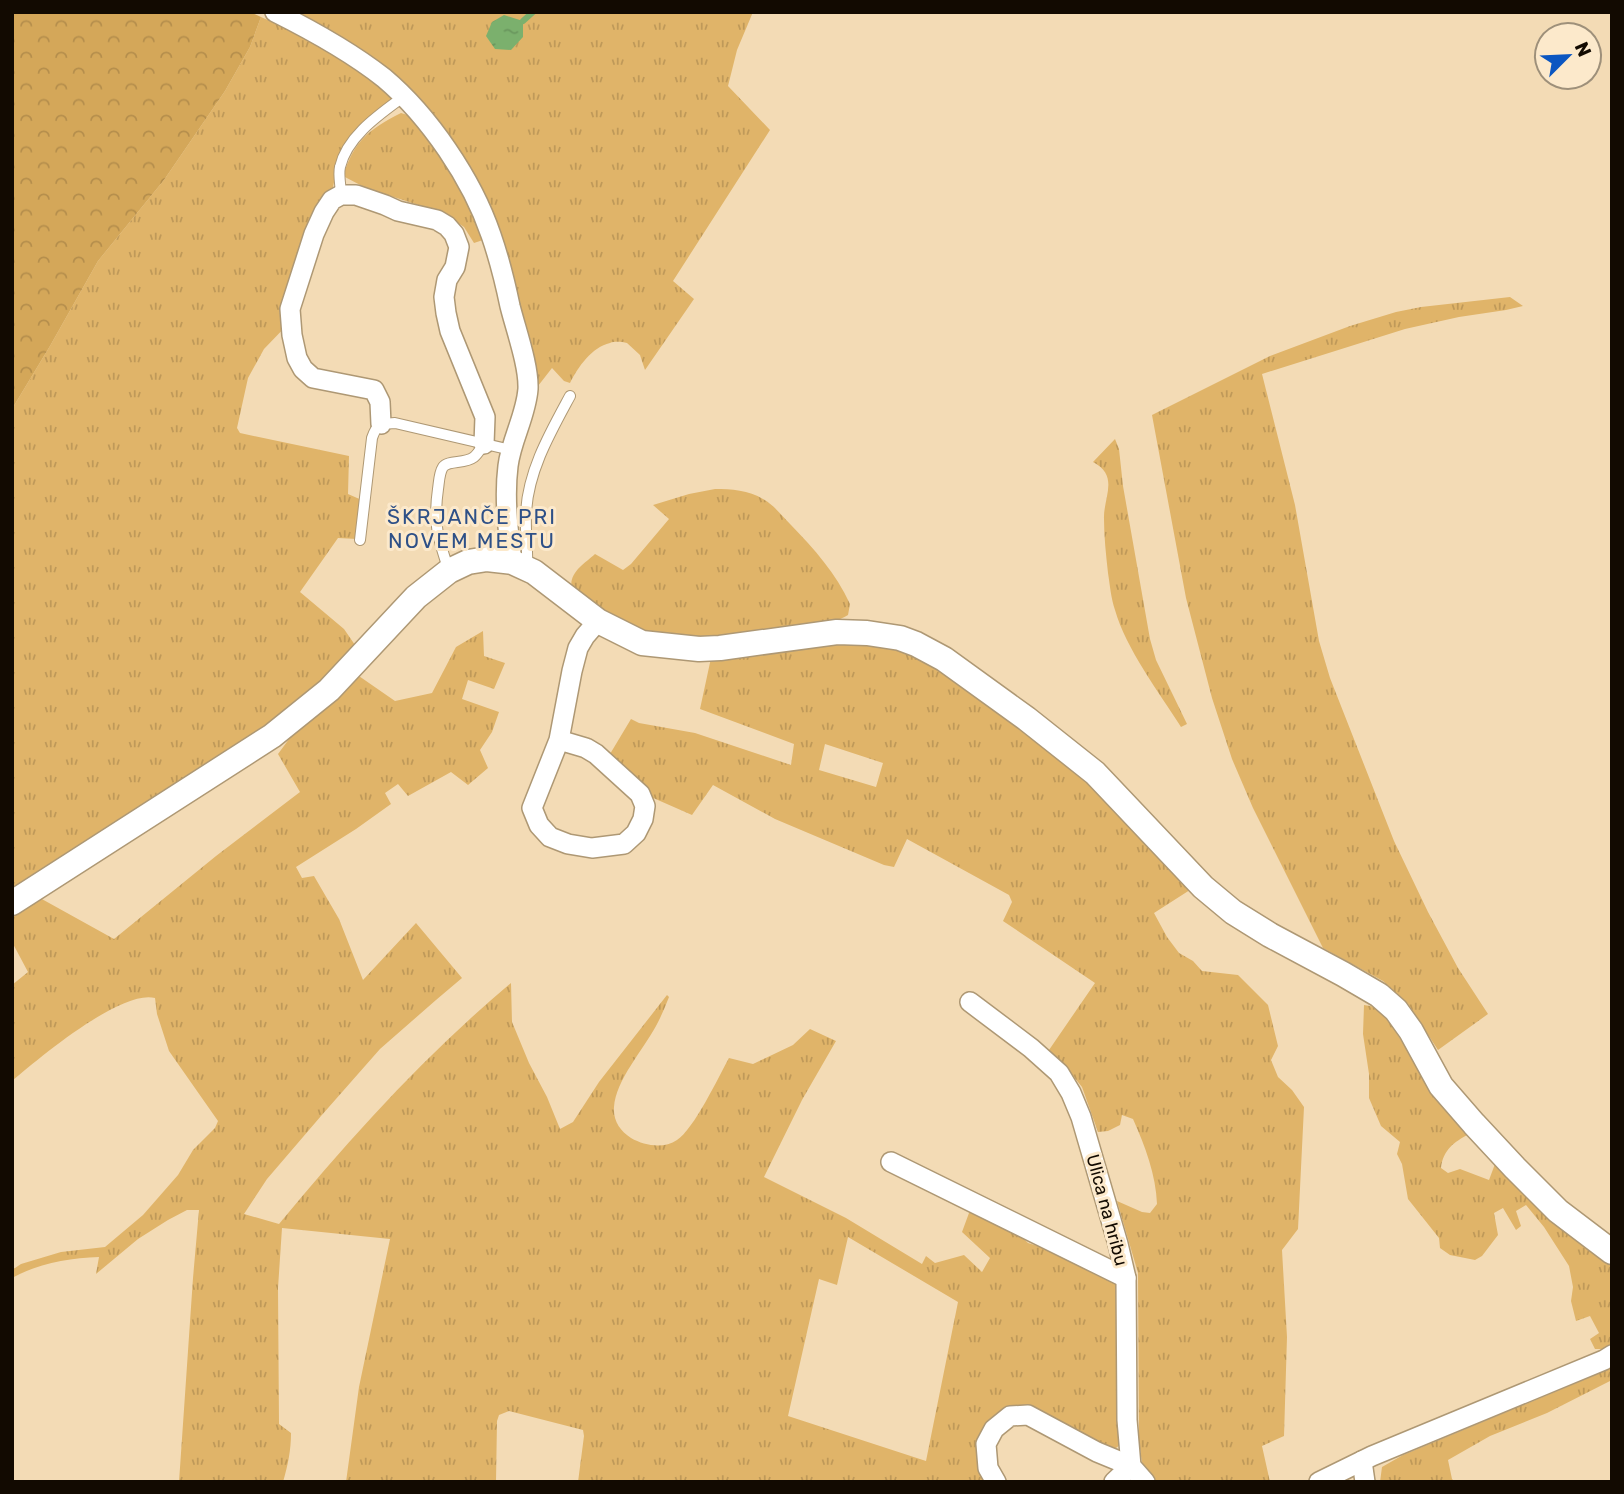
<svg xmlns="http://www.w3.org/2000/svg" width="1624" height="1494" viewBox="0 0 1624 1494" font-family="Rubik,sans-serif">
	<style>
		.grass { fill: url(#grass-tufts); fill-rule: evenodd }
		.forest { fill: url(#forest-crowns) }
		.water { fill: url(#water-ripples) }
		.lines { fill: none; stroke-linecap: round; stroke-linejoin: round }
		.stream { stroke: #7bb06d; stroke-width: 6 }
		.service-casing { stroke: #ae9874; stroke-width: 12 }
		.minor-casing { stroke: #ae9874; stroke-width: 22 }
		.tertiary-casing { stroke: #ae9874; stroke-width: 27 }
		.service { stroke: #fff; stroke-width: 10 }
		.minor { stroke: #fff; stroke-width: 19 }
		.tertiary { stroke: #fff; stroke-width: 24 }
		.labels { text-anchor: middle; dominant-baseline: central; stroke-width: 6; stroke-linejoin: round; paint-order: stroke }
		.street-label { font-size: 18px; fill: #120a01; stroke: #fce9cb }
		.quarter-label { font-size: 21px; letter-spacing: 2px; fill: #2e5087; stroke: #fce9cb }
	</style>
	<defs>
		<pattern id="grass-tufts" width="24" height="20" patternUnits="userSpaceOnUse" patternTransform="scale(1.75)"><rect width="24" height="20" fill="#e0b469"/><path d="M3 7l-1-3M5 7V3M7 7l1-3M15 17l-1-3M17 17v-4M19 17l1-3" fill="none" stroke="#bf9959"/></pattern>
		<pattern id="forest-crowns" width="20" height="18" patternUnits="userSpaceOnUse" patternTransform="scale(1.75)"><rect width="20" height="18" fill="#d4a759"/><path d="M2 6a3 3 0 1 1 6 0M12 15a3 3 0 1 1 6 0" fill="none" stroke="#b58e4c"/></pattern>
		<pattern id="water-ripples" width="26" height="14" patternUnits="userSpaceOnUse" patternTransform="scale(1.75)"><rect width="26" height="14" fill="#7bb06d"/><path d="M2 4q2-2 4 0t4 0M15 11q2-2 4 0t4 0" fill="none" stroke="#69965d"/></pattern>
	</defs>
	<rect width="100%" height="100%" fill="#f3dbb5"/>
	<g class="grass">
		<path d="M 302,12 L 753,12 L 737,50 L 728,86 L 770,130 L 673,281 L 694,299 L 645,370 L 640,355 L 627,343 C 622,342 615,341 610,343 C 592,347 578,367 570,383 L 564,381 L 552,368 L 538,386 L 513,283 L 432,119 L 290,17 Z"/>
		<path d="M 261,17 L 330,48 L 357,65 L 396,100 L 390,104 L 338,164 L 331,196 L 291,321 L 264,349 L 248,378 L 237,428 L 240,433 L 349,456 L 348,494 L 364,501 L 357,539 L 338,538 L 300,592 L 344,629 L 355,645 L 303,701 L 12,893 L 12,409 L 50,346 L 98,261 L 164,180 L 225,91 L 250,47 Z"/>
		<path d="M 401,113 L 411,116 L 424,134 L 430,136 L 439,146 L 486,239 L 474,243 L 464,227 L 443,213 L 366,188 L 343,176 C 355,140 368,130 401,113 Z"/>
		<path d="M 1510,297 L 1523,306 L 1506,310 L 1459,317 L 1405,329 L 1262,374 L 1295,505 L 1319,641 L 1330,678 L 1394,841 L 1428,912 L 1458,968 L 1488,1014 L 1438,1050 L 1408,1004 L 1383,981 L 1323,948 L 1253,808 L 1232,759 L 1212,698 L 1186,598 L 1152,415 L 1270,356 L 1350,326 L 1396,312 L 1421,307 Z"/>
		<path d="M 1115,439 L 1119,449 L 1123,486 L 1150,639 L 1156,660 L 1187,724 L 1181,727 C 1159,692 1126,649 1115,610 C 1111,598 1110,586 1108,573 C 1106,555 1104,537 1104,519 C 1103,498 1120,476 1093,462 Z"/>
		<path d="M 715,489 C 731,489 749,490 763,499 C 774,505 782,516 791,525 C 814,549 836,573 850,604 L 848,615 C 830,626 800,627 779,630 C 731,636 666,649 621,623 C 604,613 588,600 572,589 C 568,573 584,564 595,554 L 623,570 L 631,564 L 669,519 L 653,505 L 689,494 Z"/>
		<path d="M 483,631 L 484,656 L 505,663 L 494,689 L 468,680 L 462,699 L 499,712 L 492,732 L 480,750 L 488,768 L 468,785 L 451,772 L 408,796 L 398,784 L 385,793 L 391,804 L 356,829 L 296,867 L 302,878 L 314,876 L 339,919 L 363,980 L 416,923 L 462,978 L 436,1000 L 380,1049 L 321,1116 L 267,1179 L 244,1214 L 279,1224 C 351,1137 425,1055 511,983 L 512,1022 L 529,1063 L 547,1097 L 560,1129 L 573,1122 L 599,1082 L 667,995 L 669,997 C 665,1007 661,1017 656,1026 C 643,1050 616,1080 614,1107 C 613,1121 620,1131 631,1138 C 645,1146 664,1149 677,1140 C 694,1129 718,1078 729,1058 L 753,1064 L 793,1045 L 810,1029 L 836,1041 L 802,1100 L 764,1177 L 846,1218 L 922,1264 L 926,1256 L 935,1263 L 964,1255 L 982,1272 L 990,1258 L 962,1232 L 969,1213 L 975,1212 L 1021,1236 L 1028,1243 L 1047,1249 L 1098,1276 L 1120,1282 L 1120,1445 L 1116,1448 L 1110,1449 L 1068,1428 L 993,1418 L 989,1482 L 578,1482 L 584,1436 L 583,1430 L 509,1411 L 499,1415 L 497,1421 L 496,1482 L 346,1482 L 359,1387 L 390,1239 L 282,1228 L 278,1288 L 279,1424 L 291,1433 C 291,1450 288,1465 283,1482 L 179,1482 L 193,1278 L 199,1210 L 187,1210 L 168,1220 L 138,1239 L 96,1274 L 99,1257 C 69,1258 39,1263 12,1278 L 12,1270 L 21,1264 L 61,1252 L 105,1247 L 143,1215 L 178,1175 L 193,1150 L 215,1128 L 218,1121 L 169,1051 L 157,1014 L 155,998 C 121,989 38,1059 12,1081 L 12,985 L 28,972 L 12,942 L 12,917 L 40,898 L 114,939 L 216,856 L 300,792 L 278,754 L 292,735 L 356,674 L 395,701 L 432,693 L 456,647 ZM 848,1237 L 958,1302 L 926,1461 L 788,1416 L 819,1279 L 837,1285 Z"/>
		<path d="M 849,642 L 897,649 L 933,664 L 1087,778 L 1193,888 L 1154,913 L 1167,937 L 1179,953 L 1193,961 L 1202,971 L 1238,975 L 1268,1005 L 1278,1046 L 1271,1060 L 1278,1077 L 1292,1090 L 1304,1107 L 1298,1229 L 1282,1250 L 1287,1337 L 1284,1436 L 1262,1446 L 1270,1482 L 1156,1482 C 1140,1469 1142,1460 1139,1441 L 1138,1273 L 1117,1201 L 1142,1212 L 1150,1213 L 1157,1204 C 1156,1175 1145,1146 1133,1119 L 1122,1115 L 1120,1125 L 1108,1131 L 1098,1132 L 1082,1087 L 1065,1066 L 1049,1050 L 1095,983 L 1003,921 L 1012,902 L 1009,895 L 907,839 L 894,867 L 884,865 L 775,819 L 713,785 L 692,815 L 651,797 L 607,759 L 631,719 L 639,723 L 695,733 L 791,765 L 794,744 L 700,709 L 711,658 ZM 825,744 L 883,763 L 876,787 L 819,770 Z"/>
		<path d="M 1364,1005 L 1376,1007 L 1391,1024 L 1411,1056 L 1469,1134 C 1454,1142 1443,1150 1441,1168 L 1448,1173 L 1460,1169 L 1489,1180 L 1495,1164 L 1594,1252 L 1612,1264 L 1612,1345 L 1603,1349 L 1595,1349 L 1590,1339 L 1599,1333 L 1590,1316 L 1576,1321 L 1571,1301 L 1573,1287 L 1569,1266 L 1544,1227 L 1526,1205 L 1516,1211 L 1521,1226 L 1516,1230 L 1503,1208 L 1494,1213 L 1498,1235 L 1482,1256 L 1475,1260 L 1450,1255 L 1440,1248 L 1439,1238 L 1408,1199 L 1402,1164 L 1397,1154 L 1400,1142 L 1381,1126 L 1369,1098 L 1369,1074 L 1363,1034 Z"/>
		<path d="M 1612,1368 L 1612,1380 L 1547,1413 L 1490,1436 L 1448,1460 L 1452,1479 L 1455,1482 L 1380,1482 L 1382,1467 L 1403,1455 Z"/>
	</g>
	<path class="forest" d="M 12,12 L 250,12 L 261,17 L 250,47 L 225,91 L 164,180 L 98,261 L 50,346 L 12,409 Z"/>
	<path class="water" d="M 504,15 L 523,21 L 523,37 L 511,50 L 495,49 L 486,36 L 492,22 Z"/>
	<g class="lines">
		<path class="stream" d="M 523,21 L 533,12"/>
		<defs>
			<g id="service">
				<path d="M 341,195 C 341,187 338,175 340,167 C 347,136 380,114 403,97"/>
				<path d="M 360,540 L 372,438 C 377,423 381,424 395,423 L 511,450"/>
				<path d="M 527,568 C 528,550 525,532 526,513 C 528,471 550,433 570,396"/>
				<path d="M 449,571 C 438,538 433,524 438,489 C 439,483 439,473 443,467 C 448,460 465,464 474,457 C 478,454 481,448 484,444"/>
			</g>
			<g id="minor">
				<path d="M 275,12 C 313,31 351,52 384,78 C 429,116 472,179 491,235 C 499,258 505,282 510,306 C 516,330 529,366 528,389 C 526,416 511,440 508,466 C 504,498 508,530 512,562"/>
				<path d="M 381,424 L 380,402 L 374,390 L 313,378 L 303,369 L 297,358 L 292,335 L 290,309 L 314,234 L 324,212 L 332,200 L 341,195 L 356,195 L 385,205 L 398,211 L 437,220 L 447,226 L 454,234 L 459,247 L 455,267 L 447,280 L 444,297 L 446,313 L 450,331 L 485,417 L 484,444"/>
				<path d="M 559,740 L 586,748 L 596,754 L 640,794 L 645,806 L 643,819 L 636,833 L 624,844 L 592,848 L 568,844 L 550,837 L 539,825 L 532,808 L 559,740 L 572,671 L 578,648 L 585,636 L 598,621"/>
				<path d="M 970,1002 L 1031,1048 L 1059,1073 L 1071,1093 L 1081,1117 L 1118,1244 L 1126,1278 L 1127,1420 L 1131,1466 L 1145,1482"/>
				<path d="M 891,1162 L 1126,1278"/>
				<path d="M 1362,1461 L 1365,1482"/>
				<path d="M 996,1482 L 988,1468 L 986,1444 L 994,1429 L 1010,1416 L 1028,1415 L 1097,1452 L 1131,1466 L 1114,1482"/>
				<path d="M 1319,1482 L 1372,1456 L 1604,1360 L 1612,1355"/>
			</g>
			<path id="tertiary" d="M 12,903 L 272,736 L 329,690 L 416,597 L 449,571 L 468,562 L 487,559 L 512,562 L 534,572 L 598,621 L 642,643 L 699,649 L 720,648 L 837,632 L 867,633 L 900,638 L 916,644 L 944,659 L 1027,719 L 1095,773 L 1203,887 L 1233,912 L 1270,935 L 1343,974 L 1379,995 L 1396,1010 L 1411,1031 L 1441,1086 L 1474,1124 L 1515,1168 L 1558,1211 L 1612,1252"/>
		</defs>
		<use href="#service" class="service-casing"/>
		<use href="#minor" class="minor-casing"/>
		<use href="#tertiary" class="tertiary-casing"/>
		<use href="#service" class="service"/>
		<use href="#minor" class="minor"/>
		<use href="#tertiary" class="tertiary"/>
	</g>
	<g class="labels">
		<g class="street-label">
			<text transform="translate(1107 1210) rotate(75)">Ulica na hribu</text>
		</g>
		<g class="quarter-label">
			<text x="472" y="516">ŠKRJANČE PRI<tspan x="472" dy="24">NOVEM MESTU</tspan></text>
		</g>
	</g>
	<rect width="1624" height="1494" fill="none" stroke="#120a01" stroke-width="28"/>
	<g transform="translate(1568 56) rotate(66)"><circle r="33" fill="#fce9cb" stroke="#9e907a" stroke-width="2"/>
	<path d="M0-5L12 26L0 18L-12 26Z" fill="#0b56c1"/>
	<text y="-10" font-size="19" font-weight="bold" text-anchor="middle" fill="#120a01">N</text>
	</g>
</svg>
